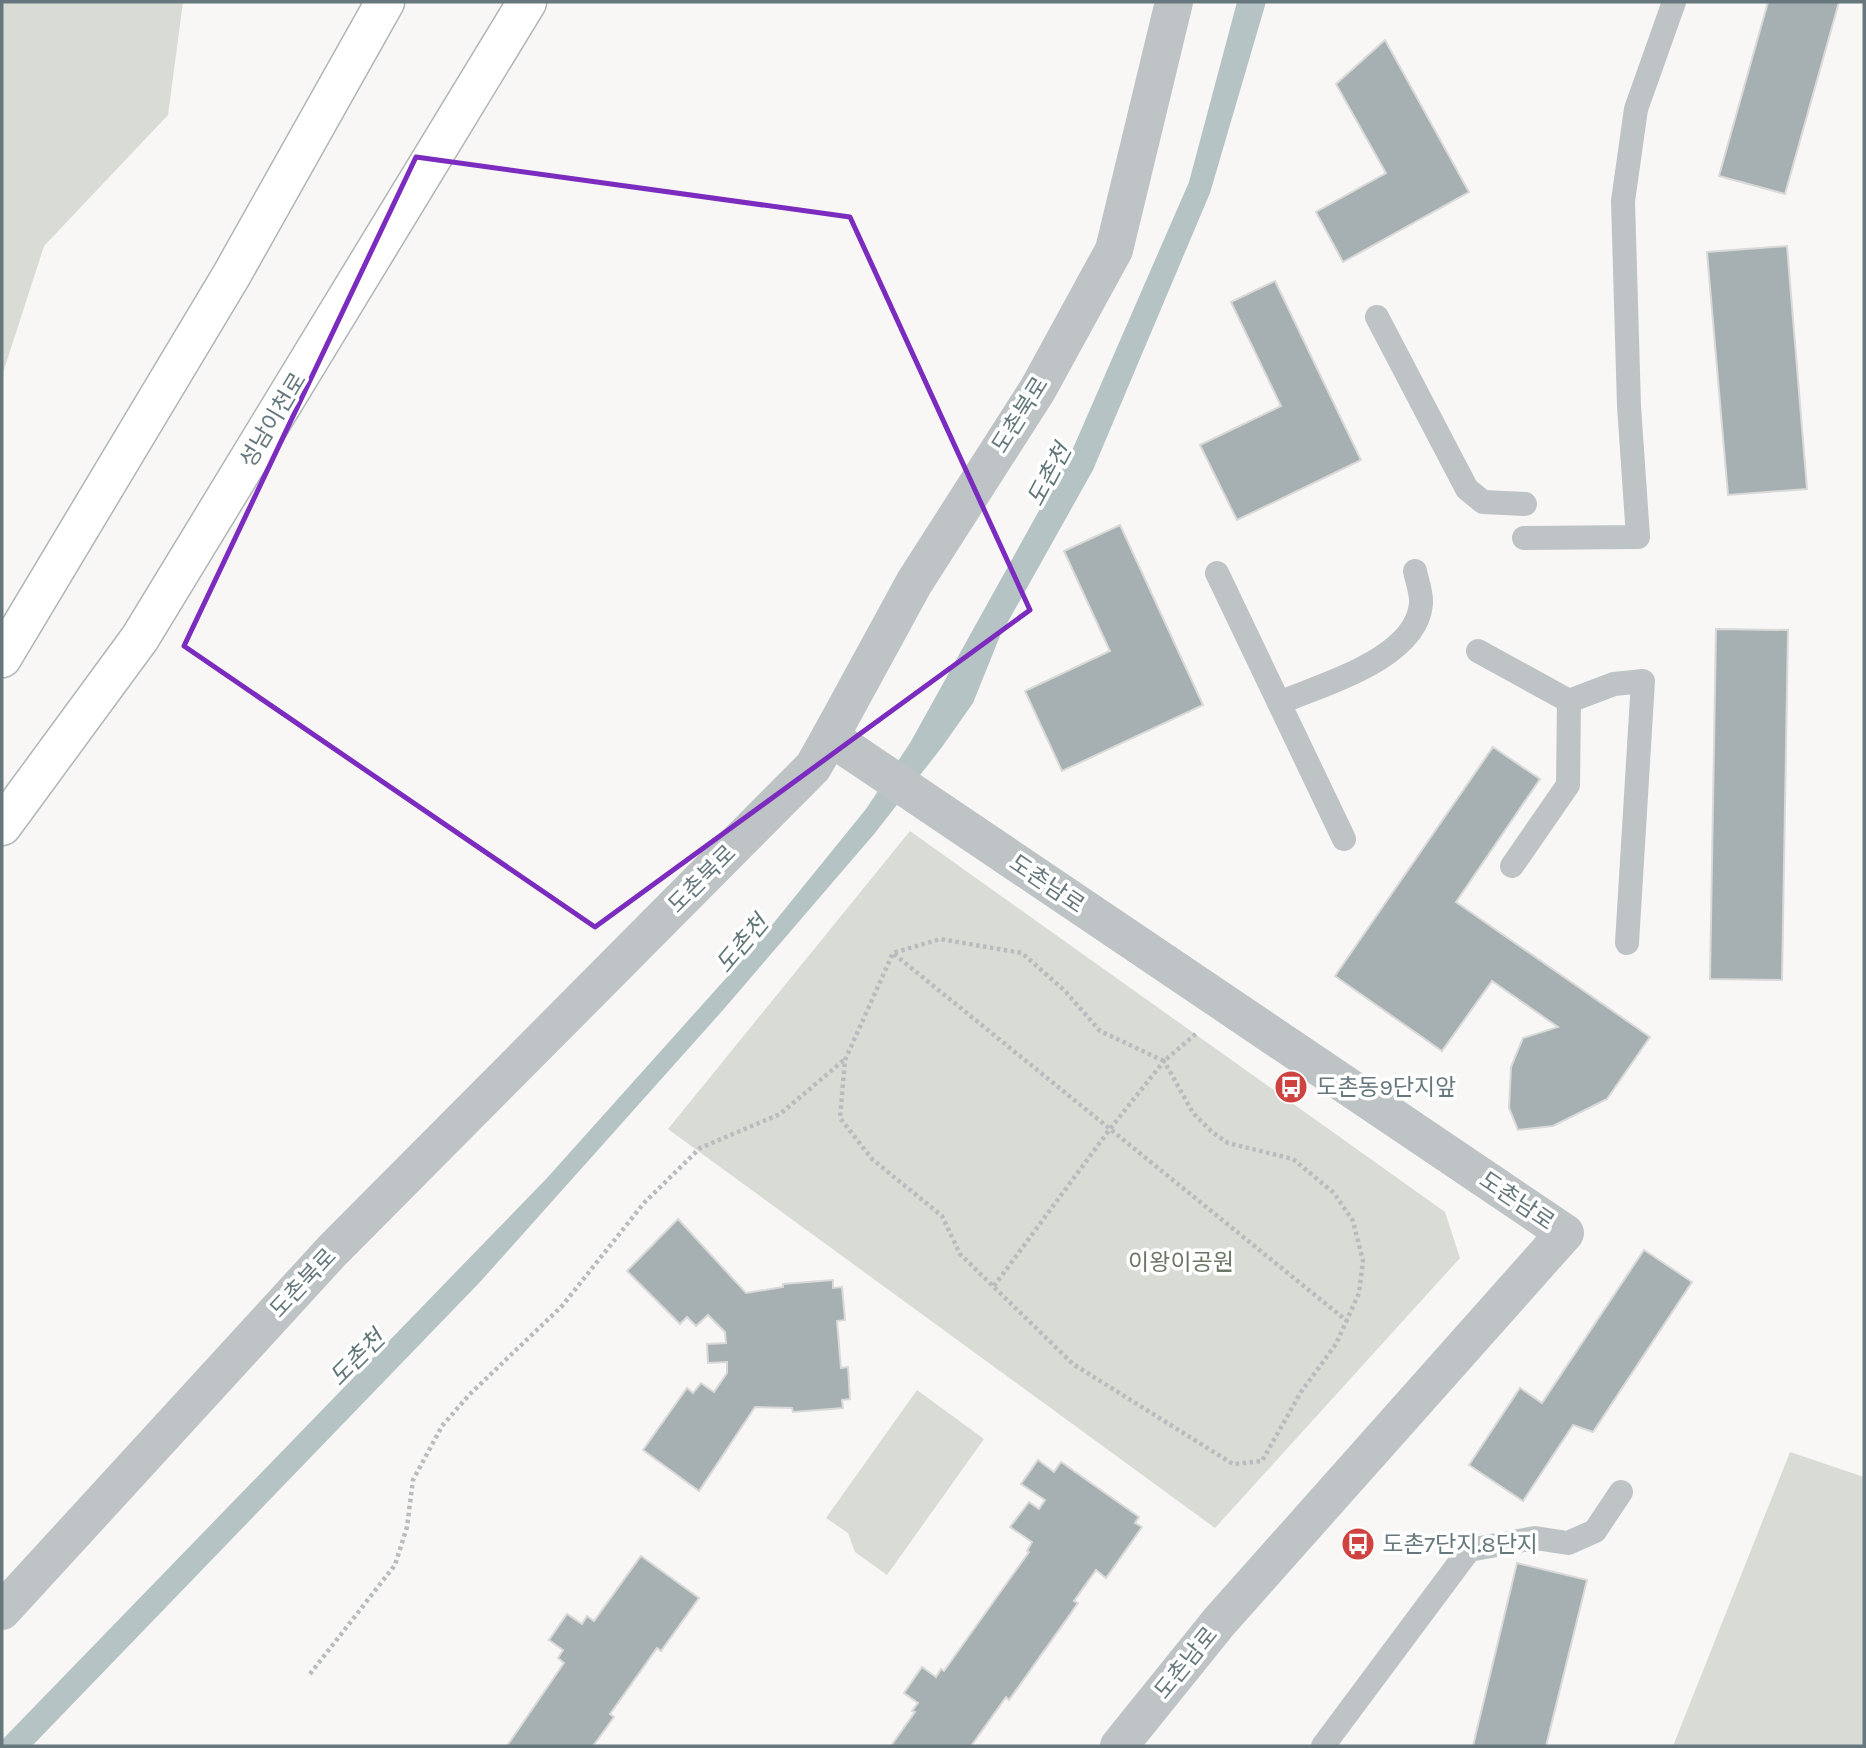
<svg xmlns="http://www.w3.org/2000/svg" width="1866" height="1748" viewBox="0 0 1866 1748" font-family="Karla,'Noto Sans KR',sans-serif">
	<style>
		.green { fill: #d9dcd5 }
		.water { fill: #b5c3c4 }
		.building { fill: #a6afb2; stroke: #d9d9d8; stroke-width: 2 }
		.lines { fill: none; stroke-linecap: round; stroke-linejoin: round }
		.trunk-casing { stroke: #b0b5b7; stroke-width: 41 }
		.path { stroke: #b8bcbe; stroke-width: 4.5; stroke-dasharray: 3.5 3.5; stroke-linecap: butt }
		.service { stroke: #bec3c5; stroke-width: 24 }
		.minor { stroke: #bec3c5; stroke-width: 38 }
		.tertiary { stroke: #bec3c5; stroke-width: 38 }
		.trunk { stroke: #fff; stroke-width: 38 }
		.marked { fill: none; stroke: #7b2cbf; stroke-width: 5; stroke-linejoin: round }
		.labels { text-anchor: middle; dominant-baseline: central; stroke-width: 7; stroke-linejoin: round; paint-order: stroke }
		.street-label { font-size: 23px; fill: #66787d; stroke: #fff }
		.poi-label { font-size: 23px; fill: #66787d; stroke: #fff; text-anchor: start }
		.park-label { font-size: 23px; fill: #6b7665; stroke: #fff }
		.water-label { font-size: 24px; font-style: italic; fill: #617678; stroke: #fff }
	</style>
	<rect width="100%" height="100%" fill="#f8f7f6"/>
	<g class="green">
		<path d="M 2,2 L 183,2 L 168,115 L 44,246 L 2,376 Z"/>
		<path d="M 910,831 L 1445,1212 L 1460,1258 L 1215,1528 L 668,1129 Z"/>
		<path d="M 917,1390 L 984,1439 L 887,1575 L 855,1552 L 848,1533 L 826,1518 Z"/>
		<path d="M 1790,1452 L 1864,1477 L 1864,1746 L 1673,1746 Z"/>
	</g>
	<path class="water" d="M 1237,2 L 1266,2 L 1210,193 L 1093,470 L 1000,636 L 973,703 L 942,747 L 875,833 L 723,1010 L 480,1282 L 32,1746 L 2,1746 L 2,1740 L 547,1178 L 754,947 L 866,809 L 910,743 L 1071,453 L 1189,182 Z"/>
	<g class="building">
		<path d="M 1768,2 L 1839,2 L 1785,194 L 1719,176 Z"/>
		<path d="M 1385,40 L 1469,192 L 1343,262 L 1316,212 L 1386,173 L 1336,84 Z"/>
		<path d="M 1787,246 L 1807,489 L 1728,495 L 1707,252 Z"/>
		<path d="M 1275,281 L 1361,460 L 1237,520 L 1200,445 L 1281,406 L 1231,302 Z"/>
		<path d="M 1120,525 L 1203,705 L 1062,771 L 1025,691 L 1110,651 L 1064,551 Z"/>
		<path d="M 1716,629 L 1788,630 L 1782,980 L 1710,979 Z"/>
		<path d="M 1493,747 L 1540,779 L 1456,902 L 1650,1037 L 1607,1099 L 1553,1126 L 1518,1130 L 1509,1108 L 1511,1067 L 1523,1038 L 1558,1027 L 1492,981 L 1442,1051 L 1335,976 Z"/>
		<path d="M 678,1219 L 746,1293 L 783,1287 L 783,1284 L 833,1280 L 833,1288 L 842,1287 L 845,1320 L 837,1321 L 841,1368 L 848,1367 L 850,1399 L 842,1400 L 843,1408 L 793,1412 L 792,1408 L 755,1407 L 699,1491 L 643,1450 L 687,1388 L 693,1393 L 701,1383 L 714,1392 L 727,1373 L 727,1362 L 708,1363 L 707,1344 L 726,1343 L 725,1332 L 708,1315 L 696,1326 L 687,1317 L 680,1324 L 627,1271 Z"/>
		<path d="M 1644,1250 L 1692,1282 L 1593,1432 L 1573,1425 L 1523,1501 L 1469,1465 L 1520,1388 L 1542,1403 Z"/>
		<path d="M 1038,1460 L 1054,1472 L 1061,1462 L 1139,1517 L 1135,1523 L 1142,1527 L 1106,1578 L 1096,1570 L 1074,1601 L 1078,1603 L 1009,1700 L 1006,1697 L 971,1746 L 891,1746 L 915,1712 L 912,1711 L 918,1703 L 904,1693 L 922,1667 L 936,1677 L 941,1669 L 944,1671 L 1029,1552 L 1027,1551 L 1032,1542 L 1010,1527 L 1029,1502 L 1039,1509 L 1045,1500 L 1021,1484 Z"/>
		<path d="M 641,1556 L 699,1598 L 661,1651 L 657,1648 L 610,1714 L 614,1717 L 593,1746 L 507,1746 L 564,1663 L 558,1658 L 563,1650 L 549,1640 L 567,1614 L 582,1624 L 587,1616 L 594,1621 Z"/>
		<path d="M 1517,1563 L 1587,1580 L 1546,1746 L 1473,1746 Z"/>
	</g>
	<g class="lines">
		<defs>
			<g id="trunk">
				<path d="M 2,658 L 231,276 L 385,2"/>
				<path d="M 2,826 L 140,638 L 527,2"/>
			</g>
		</defs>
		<use href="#trunk" class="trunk-casing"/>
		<g class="path">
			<path d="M 894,954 L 1347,1321"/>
			<path d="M 994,1286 L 1110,1129 L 1164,1061 L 1193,1113 L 1212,1132 L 1228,1143 L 1293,1159 L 1334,1193 L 1353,1221 L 1363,1261 L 1359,1293 L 1336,1344 L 1301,1392 L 1262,1461 L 1233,1464 L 1073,1364 L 960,1254 L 942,1216 L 872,1159 L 840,1118 L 845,1060 L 893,953 L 940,939 L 1022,953 L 1065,991 L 1100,1031 L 1164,1061 L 1198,1032"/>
			<path d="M 310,1674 L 395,1565 L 407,1527 L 413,1480 L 442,1426 L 469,1395 L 562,1306 L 644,1203 L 700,1148 L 780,1114 L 844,1060"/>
		</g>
		<g class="service">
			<path d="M 1377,317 L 1467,489 L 1483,502 L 1525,504"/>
			<path d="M 1524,538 L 1638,537 L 1629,406 L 1623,201 L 1636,109 L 1674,2"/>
			<path d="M 1217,573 L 1344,839"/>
			<path d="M 1478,651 L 1569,701 L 1568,785 L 1512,866"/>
			<path d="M 1569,701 L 1614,684 L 1643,681 L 1627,943"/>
			<path d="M 1279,703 C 1323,684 1416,659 1421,604 C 1422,594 1417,581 1415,571"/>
			<path d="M 1323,1746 L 1469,1550 L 1535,1538 L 1568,1543 L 1595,1531 L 1621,1492"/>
		</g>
		<g class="minor">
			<path d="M 830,737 L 914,583 L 1038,389 L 1114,250 L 1174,2"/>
			<path d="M 851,751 L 1565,1233 L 1219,1622 L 1119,1746"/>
		</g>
		<path class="tertiary" d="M 2,1611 L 331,1252 L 813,767 L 830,737 L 851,751"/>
		<use href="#trunk" class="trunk"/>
	</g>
	<path class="marked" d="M 416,157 L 850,217 L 1030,610 L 595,927 L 184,646 Z"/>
	<defs>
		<symbol id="bus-disc" viewBox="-11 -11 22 22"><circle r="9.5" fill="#ce423f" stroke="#fff"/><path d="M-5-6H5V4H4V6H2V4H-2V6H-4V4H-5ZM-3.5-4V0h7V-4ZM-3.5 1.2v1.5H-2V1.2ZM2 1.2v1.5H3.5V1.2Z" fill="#fff"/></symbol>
	</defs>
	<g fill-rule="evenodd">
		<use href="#bus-disc" x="1272" y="1068" width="38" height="38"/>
		<use href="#bus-disc" x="1339" y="1525" width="38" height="38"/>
	</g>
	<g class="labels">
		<g class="street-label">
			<text transform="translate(1020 415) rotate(-58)">도촌북로</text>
			<text transform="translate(273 420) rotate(-59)">성남이천로</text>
			<text transform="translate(702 879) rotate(-45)">도촌북로</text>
			<text transform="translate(1047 884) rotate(34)">도촌남로</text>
			<text transform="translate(1517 1201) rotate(34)">도촌남로</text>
			<text transform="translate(303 1283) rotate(-47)">도촌북로</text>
			<text transform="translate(1186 1663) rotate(-51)">도촌남로</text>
		</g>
		<g class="poi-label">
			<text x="1316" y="1087">도촌동9단지앞</text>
			<text x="1382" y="1544">도촌7단지.8단지</text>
		</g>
		<g class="park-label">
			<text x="1181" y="1262">이왕이공원</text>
		</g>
		<g class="water-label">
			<text transform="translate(1049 475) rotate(-62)">도촌천</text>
			<text transform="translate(742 944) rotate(-50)">도촌천</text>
			<text transform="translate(357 1358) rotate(-45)">도촌천</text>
		</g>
	</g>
	<rect width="1866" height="1748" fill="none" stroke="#66787d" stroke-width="7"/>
</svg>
